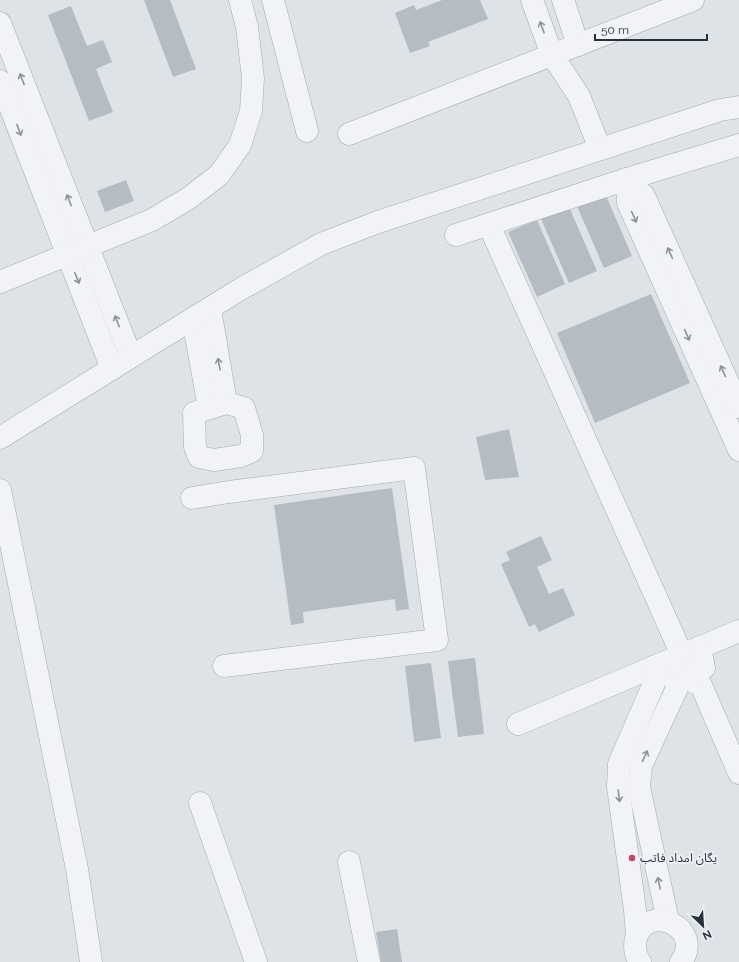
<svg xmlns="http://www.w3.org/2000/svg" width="739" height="962" viewBox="0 0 739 962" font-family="Raleway,'Noto Sans Arabic',sans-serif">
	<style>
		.building { fill: #b6bcc4 }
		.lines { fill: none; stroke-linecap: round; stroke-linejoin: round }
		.minor-casing { stroke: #a4aab1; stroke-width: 23 }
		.minor { stroke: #f1f3f6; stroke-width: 22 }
		.oneway { stroke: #8c929a }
		.poi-dot { fill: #c94765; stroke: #eef1f5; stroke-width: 1.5 }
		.labels { text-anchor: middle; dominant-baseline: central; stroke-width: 3.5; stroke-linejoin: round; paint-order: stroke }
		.poi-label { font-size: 12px; fill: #28323e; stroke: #eef1f5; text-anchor: start }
	</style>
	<rect width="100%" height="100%" fill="#dee3e7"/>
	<g class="building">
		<path d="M 144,0 L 170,0 L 196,69 L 173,77 Z"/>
		<path d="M 442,0 L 480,0 L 488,19 L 428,42 L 430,46 L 410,53 L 395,13 L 414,5 L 416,10 Z"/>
		<path d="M 71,6 L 87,46 L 103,40 L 112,62 L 96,69 L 113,112 L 89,121 L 48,15 Z"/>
		<path d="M 126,180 L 134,201 L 105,212 L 97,191 Z"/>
		<path d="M 604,191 L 632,256 L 604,268 L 576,204 Z"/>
		<path d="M 569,207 L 597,271 L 569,283 L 541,219 Z"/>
		<path d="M 537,220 L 565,284 L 537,297 L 508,232 Z"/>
		<path d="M 651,294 L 690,383 L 595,423 L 557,333 Z"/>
		<path d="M 509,429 L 519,477 L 485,480 L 476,437 Z"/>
		<path d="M 392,488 L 409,609 L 396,611 L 395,599 L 303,612 L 304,623 L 291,625 L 274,505 Z"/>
		<path d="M 541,536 L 552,560 L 537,567 L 549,594 L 563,588 L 575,615 L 539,632 L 535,624 L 529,627 L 501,564 L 510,560 L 506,552 Z"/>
		<path d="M 475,658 L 484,734 L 458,737 L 448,661 Z"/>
		<path d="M 431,663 L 441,738 L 414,742 L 405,666 Z"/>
		<path d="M 397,929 L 402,962 L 381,962 L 376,932 Z"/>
	</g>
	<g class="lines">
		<defs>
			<g id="minor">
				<path d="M 273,0 L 307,131"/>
				<path d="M 532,0 L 552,55 L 579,96 L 600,149"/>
				<path d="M 563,0 L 578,45"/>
				<path d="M 0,23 L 131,357"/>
				<path d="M 0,81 L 112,369"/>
				<path d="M 349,134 L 693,0"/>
				<path d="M 627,179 L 628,203 L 739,450"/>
				<path d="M 627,179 L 644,196 L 739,407"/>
				<path d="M 489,225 L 682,655"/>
				<path d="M 456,235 L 627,179 L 739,145"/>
				<path d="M 0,282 L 152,220 L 189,198 L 219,175 L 240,145 L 251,111 L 253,78 L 247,27 L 240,0"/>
				<path d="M 210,309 L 226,403"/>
				<path d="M 193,319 L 209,408"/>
				<path d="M 226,403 L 244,408 L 252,435 L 252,451 L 241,456 L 214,460 L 199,457 L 195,447 L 194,413 Z"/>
				<path d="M 0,438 L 239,290 L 321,244 L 378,222 L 720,110 L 739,107"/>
				<path d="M 0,490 L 77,869 L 91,962"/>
				<path d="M 192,498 L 229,492 L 414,468 L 437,640 L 224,666"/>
				<path d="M 674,679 L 682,677 L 701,685 L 739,773"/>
				<path d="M 518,724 L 739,631"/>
				<path d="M 200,803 L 256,962"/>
				<path d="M 349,862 L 369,962"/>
				<path d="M 668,921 L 639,787 L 641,766 L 682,677 L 704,668 L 700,647"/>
				<path d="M 637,935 L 635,910 L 618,787 L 619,764 L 655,681 L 653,667"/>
				<path d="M 640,962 C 635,955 634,947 636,938 C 647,902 705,927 681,962"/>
			</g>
		</defs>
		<use href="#minor" class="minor-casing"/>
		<use href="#minor" class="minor"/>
	</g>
	<defs><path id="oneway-shaft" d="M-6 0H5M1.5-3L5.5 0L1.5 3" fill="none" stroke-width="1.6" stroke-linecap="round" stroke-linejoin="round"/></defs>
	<g class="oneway">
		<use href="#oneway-shaft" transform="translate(542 27) rotate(-110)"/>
		<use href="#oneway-shaft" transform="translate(22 79) rotate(-111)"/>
		<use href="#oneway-shaft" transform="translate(19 130) rotate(69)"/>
		<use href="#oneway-shaft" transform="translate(69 200) rotate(-111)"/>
		<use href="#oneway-shaft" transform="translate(634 217) rotate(66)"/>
		<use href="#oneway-shaft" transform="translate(670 253) rotate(-114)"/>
		<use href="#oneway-shaft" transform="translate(77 278) rotate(68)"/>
		<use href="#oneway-shaft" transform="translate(117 321) rotate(-111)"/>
		<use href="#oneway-shaft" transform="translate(687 335) rotate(66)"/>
		<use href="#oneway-shaft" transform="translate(219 364) rotate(-100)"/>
		<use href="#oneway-shaft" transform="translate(723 371) rotate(-114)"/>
		<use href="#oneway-shaft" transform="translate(645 756) rotate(-65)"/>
		<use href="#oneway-shaft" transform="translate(619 796) rotate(82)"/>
		<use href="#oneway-shaft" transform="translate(659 883) rotate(-102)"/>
	</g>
	<circle class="poi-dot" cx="632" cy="858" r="4"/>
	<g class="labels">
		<g class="poi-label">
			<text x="640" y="858">یگان امداد فاتب</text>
		</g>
	</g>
	<g transform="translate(703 926) rotate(155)" stroke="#eef1f5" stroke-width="3" paint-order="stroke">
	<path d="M0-3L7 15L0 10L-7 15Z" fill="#28323e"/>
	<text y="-6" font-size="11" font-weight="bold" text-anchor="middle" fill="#28323e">N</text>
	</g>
	<path d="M595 34v6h112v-6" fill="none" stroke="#28323e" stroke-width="2"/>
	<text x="601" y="34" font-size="12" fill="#28323e" stroke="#eef1f5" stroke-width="3" paint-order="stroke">50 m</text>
</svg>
